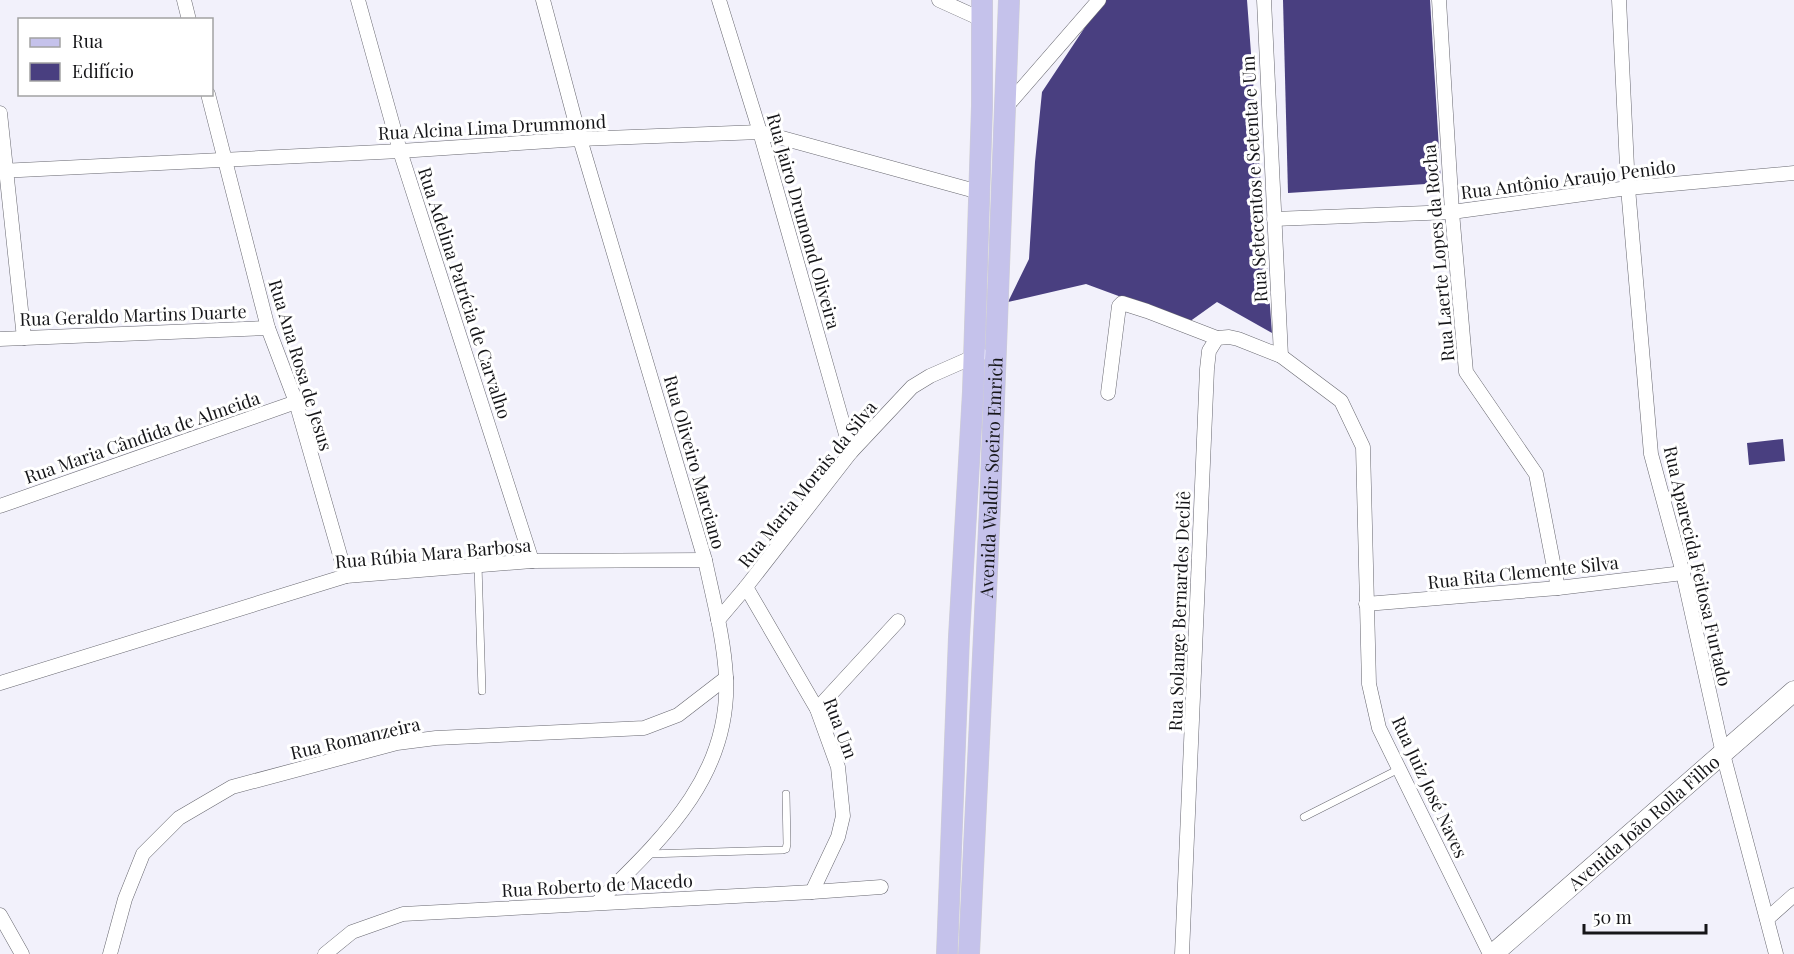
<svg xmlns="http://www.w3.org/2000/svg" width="1794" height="954" viewBox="0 0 1794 954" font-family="'Playfair Display',serif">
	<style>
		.building { fill: #493f80 }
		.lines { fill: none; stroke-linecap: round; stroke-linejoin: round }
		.lane-casing { stroke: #686870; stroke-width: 8 }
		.street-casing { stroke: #686870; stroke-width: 15 }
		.secondary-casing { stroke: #686870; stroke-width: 21 }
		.primary-casing { stroke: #d0d0d1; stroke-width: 22 }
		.lane { stroke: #fff; stroke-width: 7 }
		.street { stroke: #fff; stroke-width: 14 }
		.secondary { stroke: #fff; stroke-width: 20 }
		.primary { stroke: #c5c2eb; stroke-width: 21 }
		.labels { text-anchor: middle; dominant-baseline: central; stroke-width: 6; stroke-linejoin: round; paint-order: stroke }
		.street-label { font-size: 18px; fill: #161619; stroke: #fff }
	</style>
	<rect width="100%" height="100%" fill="#f2f1fb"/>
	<g class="building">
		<path d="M 1103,0 L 1247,0 L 1272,333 L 1217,302 L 1189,322 L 1086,284 L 1008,302 L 1029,259 L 1035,162 L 1042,92 Z"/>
		<path d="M 1283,0 L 1430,0 L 1441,183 L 1288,193 Z"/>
		<path d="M 1783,439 L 1785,461 L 1749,465 L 1747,443 Z"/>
	</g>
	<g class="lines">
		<defs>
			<g id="lane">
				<path d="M 478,565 L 482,691"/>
				<path d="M 1304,817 L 1399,769"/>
				<path d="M 647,854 L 783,850 L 786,849 L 787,844 L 786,794"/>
			</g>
			<g id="street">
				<path d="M 184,0 L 189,20"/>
				<path d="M 358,0 L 400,151 L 532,561"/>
				<path d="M 543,0 L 580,139 L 705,560 C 713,598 724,638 726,677 C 731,776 662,839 597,903"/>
				<path d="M 719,0 L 760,132 L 851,452"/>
				<path d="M 939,0 L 981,19"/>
				<path d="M 1264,0 L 1281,356"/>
				<path d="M 1439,0 L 1452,212 L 1466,372 L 1536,474 L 1558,588"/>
				<path d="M 1619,0 L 1628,188 L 1651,454 L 1683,573 L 1723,754 L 1776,954"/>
				<path d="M 208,94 L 268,328 L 296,402 L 346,576"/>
				<path d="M 1006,107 L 1099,0"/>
				<path d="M 0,113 L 24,338"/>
				<path d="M 0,171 L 400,151 L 580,139 L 760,132 L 979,192"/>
				<path d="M 1274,219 L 1452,212 L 1628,188 L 1794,173"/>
				<path d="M 0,339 L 268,328"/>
				<path d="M 1108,393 L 1119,306 L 1122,303 L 1147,311 L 1217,338"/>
				<path d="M 0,506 L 296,402"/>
				<path d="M 746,587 L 817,709 L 838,767 L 843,816 L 838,837 L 812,892"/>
				<path d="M 1366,604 L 1558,588 L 1683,573"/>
				<path d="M 718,620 L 746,587 L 851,452 L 912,387 L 930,376 L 980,354"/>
				<path d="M 0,683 L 346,576 L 532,561 L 705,560"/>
				<path d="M 817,709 L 898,621"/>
				<path d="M 0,915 L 22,954"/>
				<path d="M 1767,919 L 1794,895"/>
				<path d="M 110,954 L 125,899 L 143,854 L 179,818 L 232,787 L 397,743 L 436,738 L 644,728 L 678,715 L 726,678"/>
				<path d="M 325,954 L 352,932 L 403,914 L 812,892 L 881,887"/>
				<path d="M 1182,954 L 1207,369 L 1209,351 L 1217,338 L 1229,337 L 1238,339 L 1281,356 L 1341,401 L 1363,447 L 1369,684 L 1379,728 L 1490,954"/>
			</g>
			<g id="secondary">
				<path id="s1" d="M 1493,954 L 1794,691"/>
			</g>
			<g id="primary">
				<path d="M 947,954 L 959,637 L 973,392 L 982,106 L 982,0"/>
				<path id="s2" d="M 969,954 L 990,507 L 1009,0"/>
			</g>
		</defs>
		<use href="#lane" class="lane-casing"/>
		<use href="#street" class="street-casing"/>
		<use href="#secondary" class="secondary-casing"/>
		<use href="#primary" class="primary-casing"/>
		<use href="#lane" class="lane"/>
		<use href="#street" class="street"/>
		<use href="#secondary" class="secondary"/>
		<use href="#primary" class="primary"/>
	</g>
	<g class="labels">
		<g class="street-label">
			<text transform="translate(492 127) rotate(-3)">Rua Alcina Lima Drummond</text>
			<text transform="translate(1254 179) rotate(-93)">Rua Setecentos e Setenta e Um</text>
			<text transform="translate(1568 179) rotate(-7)">Rua Antônio Araujo Penido</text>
			<text transform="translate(804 221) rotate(74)">Rua Jairo Drumond Oliveira</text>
			<text transform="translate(1438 253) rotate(-95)">Rua Laerte Lopes da Rocha</text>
			<text transform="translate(465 293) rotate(72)">Rua Adelina Patrícia de Carvalho</text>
			<text transform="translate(133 315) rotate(-2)">Rua Geraldo Martins Duarte</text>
			<text transform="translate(301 365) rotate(73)">Rua Ana Rosa de Jesus</text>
			<text transform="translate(142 437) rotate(-19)">Rua Maria Cândida de Almeida</text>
			<text transform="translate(695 462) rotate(74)">Rua Oliveiro Marciano</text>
			<text stroke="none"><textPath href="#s2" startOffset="477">Avenida Waldir Soeiro Emrich</textPath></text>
			<text transform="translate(807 484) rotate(-51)">Rua Maria Morais da Silva</text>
			<text transform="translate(433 553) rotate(-5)">Rua Rúbia Mara Barbosa</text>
			<text transform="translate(1698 566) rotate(77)">Rua Aparecida Feitosa Furtado</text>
			<text transform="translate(1523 572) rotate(-6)">Rua Rita Clemente Silva</text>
			<text transform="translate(1179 611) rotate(-88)">Rua Solange Bernardes Decliê</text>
			<text transform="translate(841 728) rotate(69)">Rua Um</text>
			<text transform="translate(355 738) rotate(-13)">Rua Romanzeira</text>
			<text transform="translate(1430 787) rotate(65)">Rua Juiz José Naves</text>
			<text stroke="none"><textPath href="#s1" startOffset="200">Avenida João Rolla Filho</textPath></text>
			<text transform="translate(597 885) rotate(-3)">Rua Roberto de Macedo</text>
		</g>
	</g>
	<rect x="18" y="18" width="195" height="78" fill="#ffffff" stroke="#a2a2a3" stroke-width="1.5"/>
	<rect x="30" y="38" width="30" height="9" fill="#c5c2eb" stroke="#a2a2a3" stroke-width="1.5"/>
	<text x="72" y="48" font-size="18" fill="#161619">Rua</text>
	<rect x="30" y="63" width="30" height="18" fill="#493f80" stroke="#a2a2a3" stroke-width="1.5"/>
	<text x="72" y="78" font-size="18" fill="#161619">Edifício</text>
	<path d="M1584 924v9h122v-9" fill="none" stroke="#161619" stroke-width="3"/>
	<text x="1593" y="924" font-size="18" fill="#161619" stroke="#ffffff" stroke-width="4.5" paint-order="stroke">50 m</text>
</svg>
